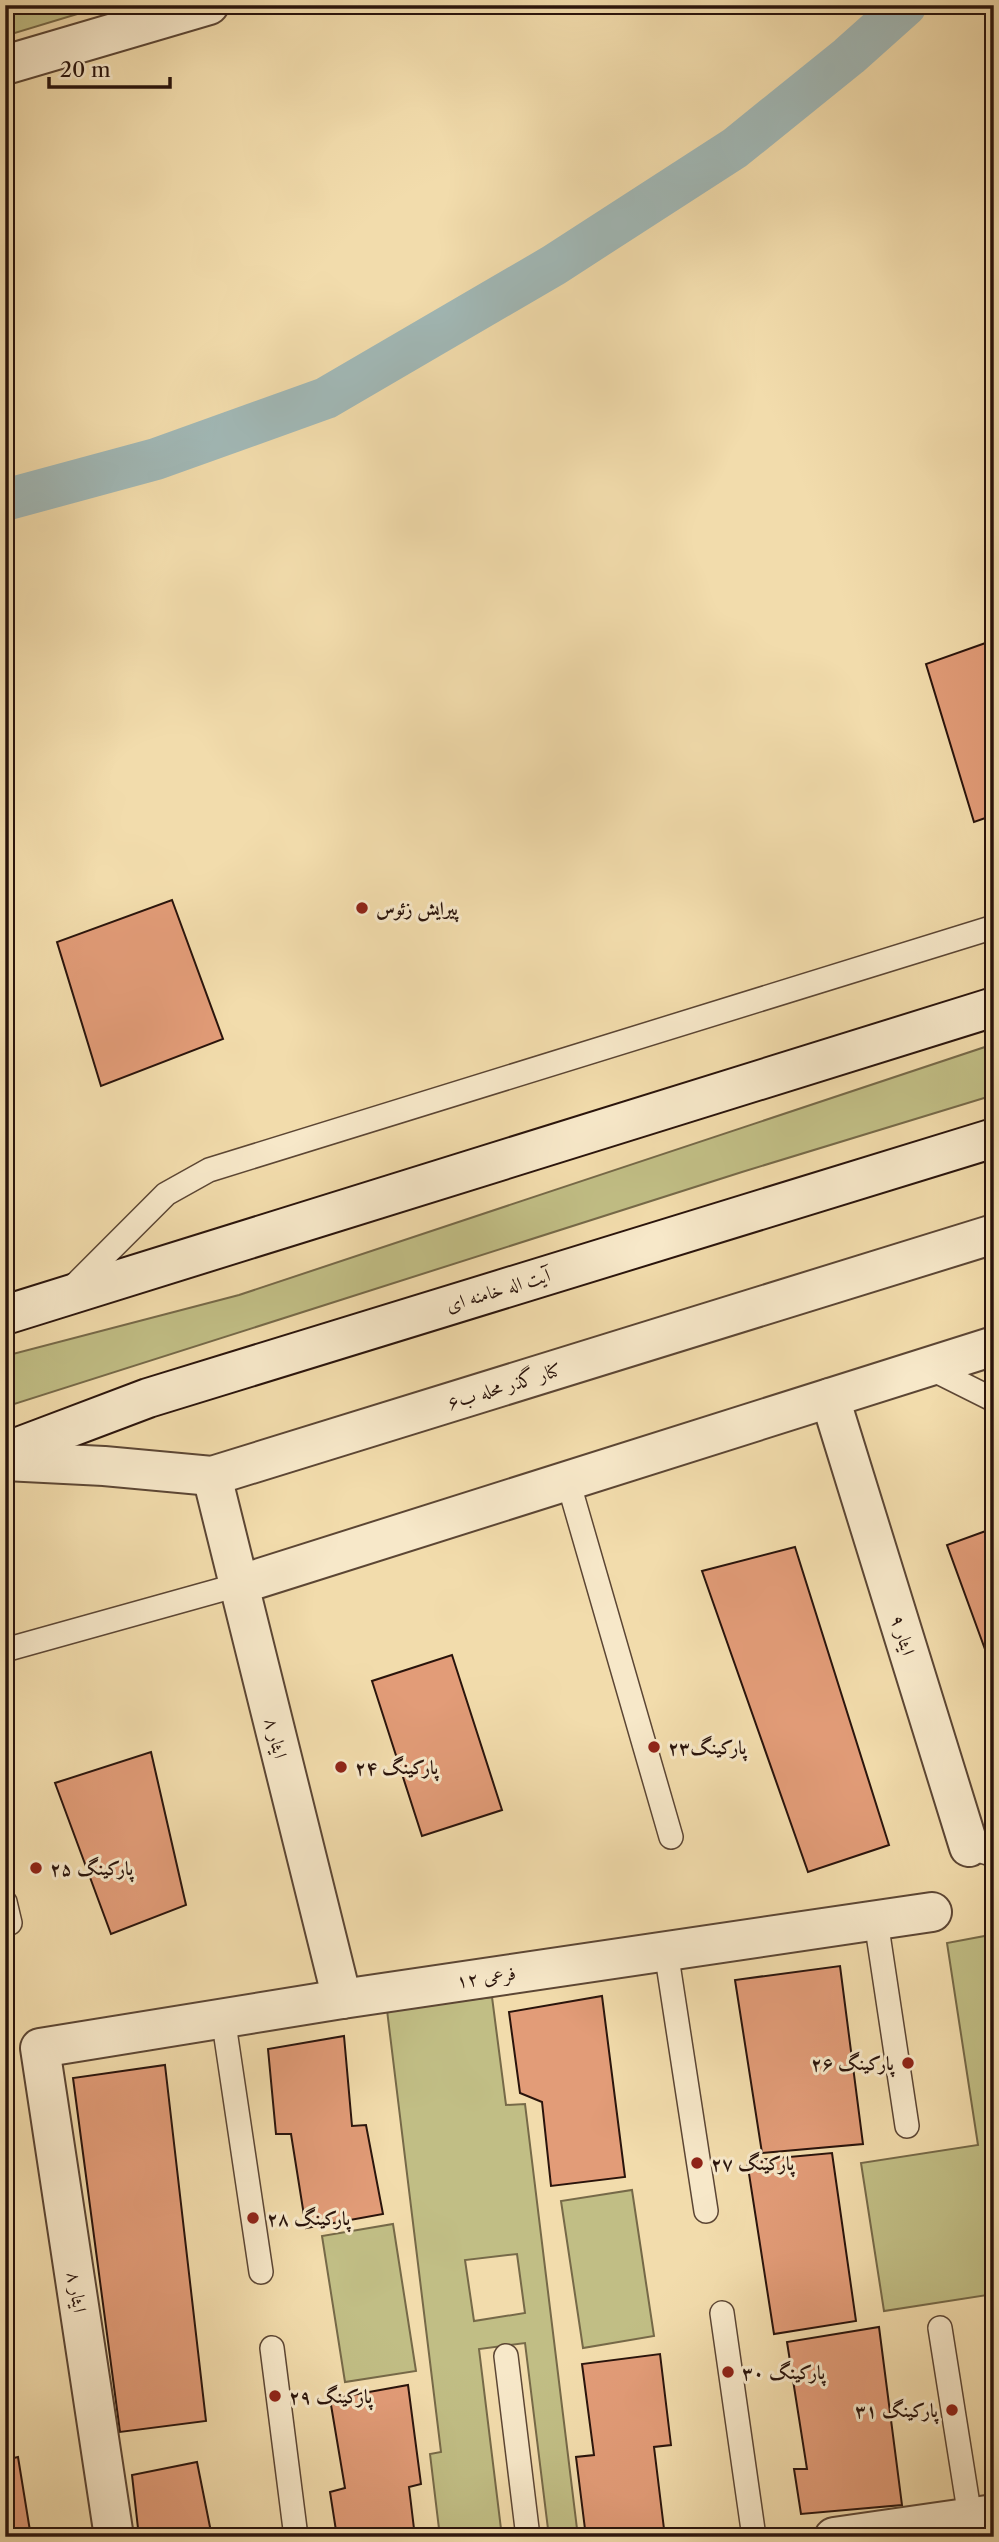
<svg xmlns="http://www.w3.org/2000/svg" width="999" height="2542" viewBox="0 0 999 2542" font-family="'Libre Caslon Text',Amiri,serif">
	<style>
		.green { fill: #c1be85; stroke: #766948; stroke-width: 2; fill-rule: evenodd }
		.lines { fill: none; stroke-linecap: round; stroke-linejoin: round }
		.canal { stroke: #a1b8b6; stroke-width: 42 }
		.building { fill: #e29c78; stroke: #2a140c; stroke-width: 2 }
		.service-casing { stroke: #5c4634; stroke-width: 26 }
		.minor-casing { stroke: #5c4634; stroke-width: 42 }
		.tertiary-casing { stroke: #5c4634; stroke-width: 42 }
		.secondary-casing { stroke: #2a140c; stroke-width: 42 }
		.service { stroke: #f7e8c9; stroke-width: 23 }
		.minor { stroke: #f7e8c9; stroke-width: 38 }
		.tertiary { stroke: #f7e8c9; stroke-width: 38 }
		.secondary { stroke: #f7e8c9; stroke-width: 38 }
		.poi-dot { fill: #8f2418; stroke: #f7e8c9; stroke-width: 2.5 }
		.labels { text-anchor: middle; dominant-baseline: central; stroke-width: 6; stroke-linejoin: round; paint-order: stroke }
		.poi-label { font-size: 19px; font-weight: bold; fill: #2a140c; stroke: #f7e8c9; text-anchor: start }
		.street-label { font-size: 19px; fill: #2a140c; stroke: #f7e8c9 }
	</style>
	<rect width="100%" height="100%" fill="#f2dcac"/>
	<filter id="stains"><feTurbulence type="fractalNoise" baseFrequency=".00286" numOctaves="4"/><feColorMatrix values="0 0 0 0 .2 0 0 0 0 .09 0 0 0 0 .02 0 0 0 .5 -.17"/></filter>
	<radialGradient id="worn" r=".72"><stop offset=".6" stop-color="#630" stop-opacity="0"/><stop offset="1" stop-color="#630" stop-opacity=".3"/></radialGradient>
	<g class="green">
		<path d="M 5,5 L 107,5 L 5,36 Z"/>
		<path d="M 994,1044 L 994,1095 L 742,1172 L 5,1407 L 5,1356 L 239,1295 Z"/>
		<path d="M 990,1935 L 994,1958 L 994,2294 L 884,2311 L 861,2163 L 978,2145 L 947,1943 Z"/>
		<path d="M 492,1997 L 506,2105 L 525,2104 L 578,2537 L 549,2537 L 525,2343 L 479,2349 L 502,2537 L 440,2537 L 430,2454 L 441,2452 L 387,2010 ZM 517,2254 L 525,2313 L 474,2321 L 465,2260 Z"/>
		<path d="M 632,2190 L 654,2336 L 583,2348 L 561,2201 Z"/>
		<path d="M 393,2224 L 416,2371 L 345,2382 L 322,2236 Z"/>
	</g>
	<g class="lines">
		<path class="canal" d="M 5,500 L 156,459 L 326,398 L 554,265 L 735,148 L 849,56 L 906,5"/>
	</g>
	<g class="building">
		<path d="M 994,640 L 994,815 L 974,822 L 926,664 Z"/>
		<path d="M 172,900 L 223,1039 L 101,1086 L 57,942 Z"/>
		<path d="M 994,1528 L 994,1674 L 947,1545 Z"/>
		<path d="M 795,1547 L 889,1845 L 808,1872 L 702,1571 Z"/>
		<path d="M 452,1655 L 502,1810 L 422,1836 L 372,1681 Z"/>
		<path d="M 151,1752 L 186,1905 L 111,1934 L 55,1783 Z"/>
		<path d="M 840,1966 L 863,2144 L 762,2153 L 735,1980 Z"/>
		<path d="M 602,1996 L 625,2177 L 551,2186 L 542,2102 L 520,2093 L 509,2012 Z"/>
		<path d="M 344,2036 L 352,2126 L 366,2125 L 383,2214 L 306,2228 L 291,2134 L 276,2134 L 268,2049 Z"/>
		<path d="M 165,2065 L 206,2421 L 120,2432 L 73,2078 Z"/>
		<path d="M 832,2153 L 856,2321 L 774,2334 L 747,2161 Z"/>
		<path d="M 879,2327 L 902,2505 L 801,2514 L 794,2469 L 807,2469 L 787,2342 Z"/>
		<path d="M 660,2354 L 671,2445 L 654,2447 L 665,2537 L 586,2537 L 576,2457 L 594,2455 L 582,2364 Z"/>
		<path d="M 408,2385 L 421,2484 L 409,2487 L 415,2537 L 337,2537 L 330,2492 L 345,2488 L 330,2399 Z"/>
		<path d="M 18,2457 L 31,2537 L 5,2537 L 5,2460 Z"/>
		<path d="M 197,2462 L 212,2537 L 139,2537 L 132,2475 Z"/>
	</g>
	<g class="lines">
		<defs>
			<g id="service">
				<path d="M 71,1289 L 166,1194 L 209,1170 L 994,927"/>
				<path d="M 928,1367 L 994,1400"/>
				<path d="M 568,1481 L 671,1837"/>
				<path d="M 5,1650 L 238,1585"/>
				<path d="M 969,1847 L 994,1855"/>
				<path d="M 5,1902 L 10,1923"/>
				<path d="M 876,1921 L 907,2126"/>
				<path d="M 666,1951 L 706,2211"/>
				<path d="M 223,2017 L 261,2272"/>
				<path d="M 722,2313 L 754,2537"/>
				<path d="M 940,2328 L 970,2517"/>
				<path d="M 272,2348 L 296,2537"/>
				<path d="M 506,2356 L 528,2537"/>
			</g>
			<g id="minor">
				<path d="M 830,1398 L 969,1847"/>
				<path d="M 114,2537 L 40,2048 L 342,1999 L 932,1912"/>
				<path d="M 834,2537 L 994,2514"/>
			</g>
			<g id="tertiary">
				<path d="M 5,65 L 209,5"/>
				<path d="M 5,1461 L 104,1466 L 212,1476 L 994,1234"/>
				<path d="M 212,1476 L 342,1999"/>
				<path d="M 238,1585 L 994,1346"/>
			</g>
			<g id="secondary">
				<path d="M 5,1315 L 994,1007"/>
				<path d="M 5,1452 L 148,1398 L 994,1138"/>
			</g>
		</defs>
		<use href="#service" class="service-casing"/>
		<use href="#minor" class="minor-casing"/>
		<use href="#tertiary" class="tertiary-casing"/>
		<use href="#secondary" class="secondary-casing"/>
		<use href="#service" class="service"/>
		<use href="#minor" class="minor"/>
		<use href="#tertiary" class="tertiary"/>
		<use href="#secondary" class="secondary"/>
	</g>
	<g class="poi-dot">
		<circle cx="362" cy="908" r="7"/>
		<circle cx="654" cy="1747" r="7"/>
		<circle cx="341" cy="1767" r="7"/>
		<circle cx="36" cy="1868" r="7"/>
		<circle cx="908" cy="2063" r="7"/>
		<circle cx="697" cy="2163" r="7"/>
		<circle cx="253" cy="2218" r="7"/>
		<circle cx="728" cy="2372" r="7"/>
		<circle cx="275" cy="2396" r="7"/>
		<circle cx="952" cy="2410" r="7"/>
	</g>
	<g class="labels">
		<g class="poi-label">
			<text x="376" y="908">پیرایش زئوس</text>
			<text x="668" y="1747">پارکینگ۲۳</text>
			<text x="355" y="1767">پارکینگ ۲۴</text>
			<text x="50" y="1868">پارکینگ ۲۵</text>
			<text x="894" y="2063" text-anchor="end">پارکینگ ۲۶</text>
			<text x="711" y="2163">پارکینگ ۲۷</text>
			<text x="267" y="2218">پارکینگ ۲۸</text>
			<text x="742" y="2372">پارکینگ ۳۰</text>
			<text x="289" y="2396">پارکینگ ۲۹</text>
			<text x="938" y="2410" text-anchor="end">پارکینگ ۳۱</text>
		</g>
		<g class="street-label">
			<text transform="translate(498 1290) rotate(-17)">آیت اله خامنه ای</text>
			<text transform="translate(504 1386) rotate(-17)">کنار گذر محله ب۶</text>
			<text transform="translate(903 1635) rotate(73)">ایثار ۹</text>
			<text transform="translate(276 1738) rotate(76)">ایثار ۸</text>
			<text transform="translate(486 1977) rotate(-8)">فرعی ۱۲</text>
			<text transform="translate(77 2292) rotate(81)">ایثار ۸</text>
		</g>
	</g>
	<rect width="999" height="2542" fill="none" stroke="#f2dcac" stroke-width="28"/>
	<rect x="7" y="7" width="985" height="2528" fill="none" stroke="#2a140c" stroke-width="3.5"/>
	<rect x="14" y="14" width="971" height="2514" fill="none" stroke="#2a140c" stroke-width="2"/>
	<path d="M49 77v10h121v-10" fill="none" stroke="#2a140c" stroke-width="3.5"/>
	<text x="60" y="77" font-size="21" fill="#2a140c" stroke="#f7e8c9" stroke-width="5" paint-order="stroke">20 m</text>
	<rect width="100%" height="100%" filter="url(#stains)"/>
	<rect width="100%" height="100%" fill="url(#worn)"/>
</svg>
